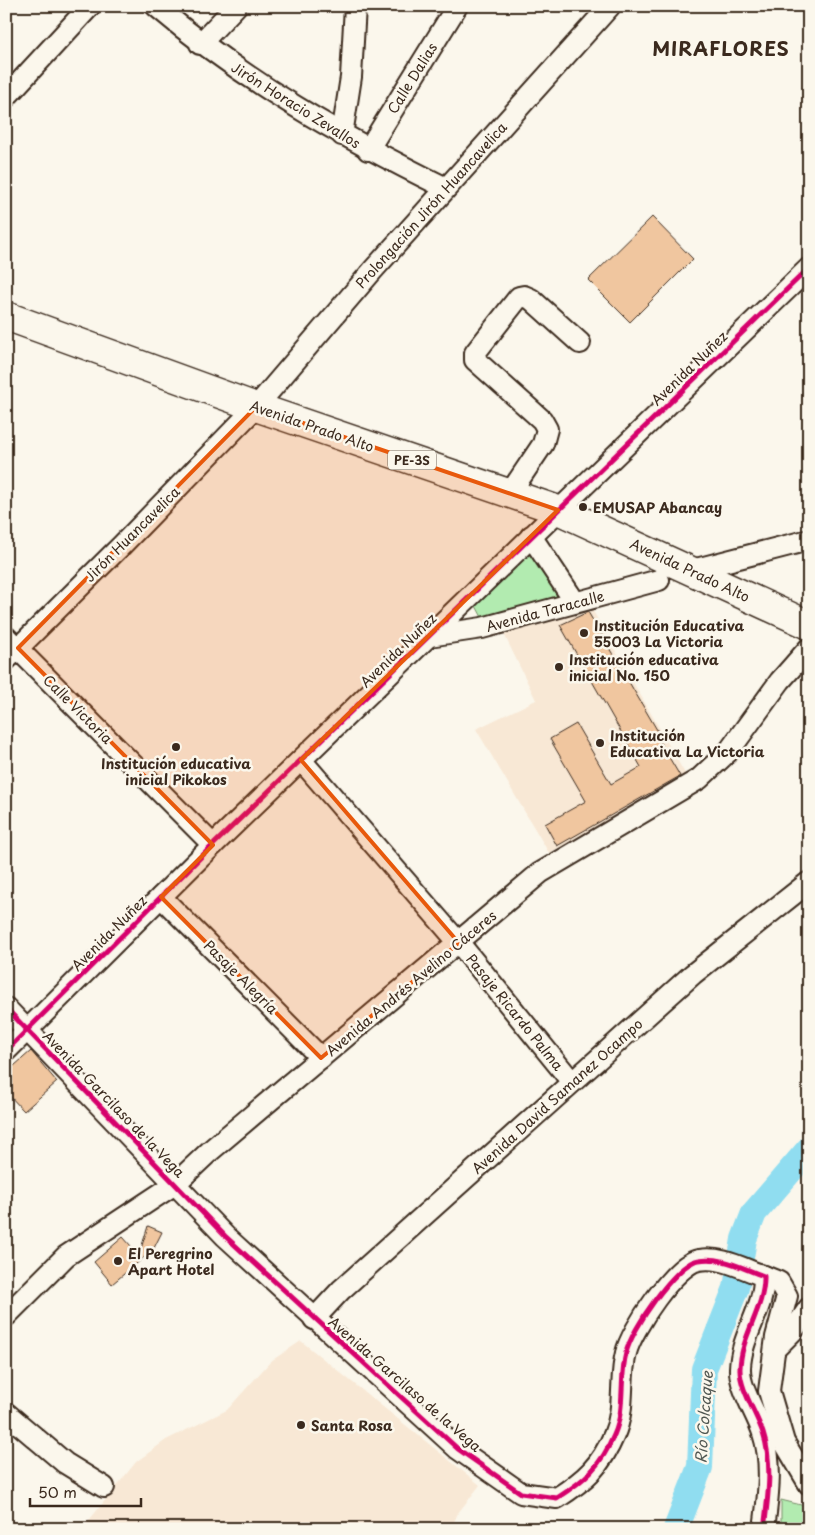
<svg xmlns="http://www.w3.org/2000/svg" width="815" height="1535" viewBox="0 0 815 1535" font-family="'Playpen Sans',sans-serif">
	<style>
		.built { fill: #f8e8d5 }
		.green { fill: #b2ebb0; stroke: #768a67 }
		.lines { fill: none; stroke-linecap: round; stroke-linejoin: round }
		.river { stroke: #90ddf0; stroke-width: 26 }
		.building { fill: #f0c69f; stroke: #3b2a1e }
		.minor-casing { stroke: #3b2a1e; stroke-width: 24 }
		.highway-casing { stroke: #3b2a1e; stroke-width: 31 }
		.minor { stroke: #fbf7ec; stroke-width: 20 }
		.highway { stroke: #fbf7ec; stroke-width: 28 }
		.cycleway-casing { stroke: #fbf7ec; stroke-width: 8 }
		.cycleway { stroke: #d6006c; stroke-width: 5 }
		.marked { fill: #e8590c; fill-opacity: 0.2; stroke: #e8590c; stroke-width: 4; stroke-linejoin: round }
		.poi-dot { fill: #3b2a1e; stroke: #fbf7ec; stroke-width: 2 }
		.labels { text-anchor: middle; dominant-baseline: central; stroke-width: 5; stroke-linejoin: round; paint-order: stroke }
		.shield { fill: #fbf7ec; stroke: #75685c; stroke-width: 1 }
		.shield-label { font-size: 12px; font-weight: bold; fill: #3b2a1e }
		.street-label { font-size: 14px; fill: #3b2a1e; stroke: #fbf7ec }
		.poi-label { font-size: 14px; font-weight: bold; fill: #3b2a1e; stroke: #fbf7ec; text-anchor: start }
		.water-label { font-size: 15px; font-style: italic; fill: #505752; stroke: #fbf7ec }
		.district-label { font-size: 19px; font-weight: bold; letter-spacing: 1px; fill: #3b2a1e; stroke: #fbf7ec }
	</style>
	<rect width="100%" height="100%" fill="#fbf7ec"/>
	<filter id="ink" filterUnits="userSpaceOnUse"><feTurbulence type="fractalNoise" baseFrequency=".02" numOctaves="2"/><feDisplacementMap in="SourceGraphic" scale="10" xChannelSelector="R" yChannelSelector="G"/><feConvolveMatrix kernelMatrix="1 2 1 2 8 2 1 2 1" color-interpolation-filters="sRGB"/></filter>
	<g filter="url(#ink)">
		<g class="built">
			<path d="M 589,604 L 688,779 L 549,853 L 476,729 L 536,700 L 502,630 Z"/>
			<path d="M 301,1341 L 480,1485 L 458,1513 L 451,1529 L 82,1529 L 136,1462 L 166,1440 L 227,1410 L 271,1361 Z"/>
		</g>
		<g class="green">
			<path d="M 528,544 L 567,600 L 484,621 L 475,604 Z"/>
			<path d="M 781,1500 L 809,1507 L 809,1529 L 781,1529 Z"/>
		</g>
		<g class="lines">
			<path class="river" d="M 676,1529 L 700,1467 L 704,1369 L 736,1288 L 744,1239 L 754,1213 L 809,1149"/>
		</g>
		<g class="building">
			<path d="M 652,217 L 693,259 L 630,322 L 588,280 Z"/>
			<path d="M 588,612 L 660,735 L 657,737 L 680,776 L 557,846 L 545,824 L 586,801 L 550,739 L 576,724 L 611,784 L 641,767 L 560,625 Z"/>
			<path d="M 31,1051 L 57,1082 L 24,1111 L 6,1092 L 6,1073 Z"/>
			<path d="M 148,1226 L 162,1232 L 150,1256 L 148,1254 L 112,1284 L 94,1262 L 123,1237 L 139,1255 Z"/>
		</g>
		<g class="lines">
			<defs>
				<g id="minor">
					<path d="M 156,6 C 244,81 342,137 446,188"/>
					<path d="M 200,44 L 236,6"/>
					<path d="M 6,97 L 90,6"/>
					<path d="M 342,135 L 351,77 L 355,6"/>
					<path d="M 368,150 L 457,6"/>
					<path d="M 510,493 L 543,444 L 547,429 L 542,420 L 475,360 L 475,353 L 519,297 L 524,296 L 531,299 L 580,343"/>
					<path d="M 531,536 L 575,602"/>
					<path d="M 692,570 L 809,540"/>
					<path d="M 429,636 L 482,628 L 659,580"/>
					<path d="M 6,637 L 213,845"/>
					<path d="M 6,660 L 122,545 L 256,407 L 373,270 L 610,6"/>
					<path d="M 301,760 L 459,943 L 572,1082"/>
					<path d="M 161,897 L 321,1058"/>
					<path d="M 6,1008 L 225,1236 L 458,1449 L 521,1493 L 557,1498 C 585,1480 601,1466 614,1435 C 626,1408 619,1380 626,1353 C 631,1330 676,1263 699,1260 C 722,1256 743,1269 764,1276 C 765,1308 741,1335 740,1368 C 739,1388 757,1414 763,1433 C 773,1463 768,1498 764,1529"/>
					<path d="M 6,1051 L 213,845 L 809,268"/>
					<path d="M 764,1276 L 779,1282 L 787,1296 L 776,1337 L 769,1391 L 784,1442 L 809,1484"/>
					<path d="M 6,1316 L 66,1256 L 175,1184 L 210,1151 L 540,873 L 699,779 L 729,751 L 780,681 L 809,648"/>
					<path d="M 314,1319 L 341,1290 L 693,974 L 809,882"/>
					<path d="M 775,1349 L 792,1332 L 809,1308"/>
					<path d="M 6,1413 L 65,1463 L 104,1487"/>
				</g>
				<path id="highway" d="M 6,316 L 256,407 L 558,510 L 809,625"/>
			</defs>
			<use href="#minor" class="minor-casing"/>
			<use href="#highway" class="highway-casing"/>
			<use href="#minor" class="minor"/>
			<use href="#highway" class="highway"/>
			<defs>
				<g id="cycleway">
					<path d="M 6,1008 L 225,1236 L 458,1449 L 521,1493 L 557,1498 C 585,1480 601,1466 614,1435 C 626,1408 619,1380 626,1353 C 631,1330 676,1263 699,1260 C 722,1256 743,1269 764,1276 C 765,1308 741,1335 740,1368 C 739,1388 757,1414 763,1433 C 773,1463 768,1498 764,1529"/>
					<path d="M 6,1051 L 213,845 L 809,268"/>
				</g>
			</defs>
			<use href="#cycleway" class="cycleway-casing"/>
			<use href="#cycleway" class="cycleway"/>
		</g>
	</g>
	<path class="marked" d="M 256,407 L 558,510 L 301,760 L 459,943 L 321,1058 L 161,897 L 213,845 L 18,648 Z"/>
	<g class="poi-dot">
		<circle cx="583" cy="507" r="5"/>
		<circle cx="584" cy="633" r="5"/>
		<circle cx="559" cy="667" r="5"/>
		<circle cx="600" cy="743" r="5"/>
		<circle cx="176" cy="747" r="5"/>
		<circle cx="118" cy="1261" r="5"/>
		<circle cx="301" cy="1425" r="5"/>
	</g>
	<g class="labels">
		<rect class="shield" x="388" y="450.5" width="48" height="19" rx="4"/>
		<g class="shield-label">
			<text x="412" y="460">PE-3S</text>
		</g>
		<g class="street-label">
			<text transform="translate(412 78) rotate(-58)">Calle Dalias</text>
			<text transform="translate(296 105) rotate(32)">Jirón Horacio Zevallos</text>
			<text transform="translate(431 205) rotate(-48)">Prolongación Jirón Huancavelica</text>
			<text transform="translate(689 368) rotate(-44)">Avenida Nuñez</text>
			<text transform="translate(312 426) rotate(19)">Avenida Prado Alto</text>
			<text transform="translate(132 534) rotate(-45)">Jirón Huancavelica</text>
			<text transform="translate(690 570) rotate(25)">Avenida Prado Alto</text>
			<text transform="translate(545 611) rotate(-15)">Avenida Taracalle</text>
			<text transform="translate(398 650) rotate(-44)">Avenida Nuñez</text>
			<text transform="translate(78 709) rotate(45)">Calle Victoria</text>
			<text transform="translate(109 933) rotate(-45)">Avenida Nuñez</text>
			<text transform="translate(241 977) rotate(45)">Pasaje Alegría</text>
			<text transform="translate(411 983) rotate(-40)">Avenida Andrés Avelino Cáceres</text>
			<text transform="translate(515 1012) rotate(51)">Pasaje Ricardo Palma</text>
			<text transform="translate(557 1096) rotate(-42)">Avenida David Samanez Ocampo</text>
			<text transform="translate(114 1104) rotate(46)">Avenida Garcilaso de la Vega</text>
			<text transform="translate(405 1384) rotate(41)">Avenida Garcilaso de la Vega</text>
		</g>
		<g class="poi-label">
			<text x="593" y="507">EMUSAP Abancay</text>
			<text x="594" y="625">Institución Educativa<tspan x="594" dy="16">55003 La Victoria</tspan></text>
			<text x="569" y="659">Institución educativa<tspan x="569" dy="16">inicial No. 150</tspan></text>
			<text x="610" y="735">Institución<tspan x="610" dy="16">Educativa La Victoria</tspan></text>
			<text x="176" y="763" text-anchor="middle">Institución educativa<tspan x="176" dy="16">inicial Pikokos</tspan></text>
			<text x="128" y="1253">El Peregrino<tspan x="128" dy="16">Apart Hotel</tspan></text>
			<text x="311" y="1425">Santa Rosa</text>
		</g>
		<g class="water-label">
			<text transform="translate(703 1417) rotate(-86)">Río Colcaque</text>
		</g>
		<g class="district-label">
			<text x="721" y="48">MIRAFLORES</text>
		</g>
	</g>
	<rect width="815" height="1535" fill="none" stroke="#fbf7ec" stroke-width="25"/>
	<rect x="12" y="12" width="790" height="1510" fill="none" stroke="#3b2a1e" stroke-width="2" filter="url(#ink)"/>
	<path d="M30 1498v8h111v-8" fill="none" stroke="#3b2a1e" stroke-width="2.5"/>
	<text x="38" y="1498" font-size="15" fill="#3b2a1e" stroke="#fbf7ec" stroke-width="4" paint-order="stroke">50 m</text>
</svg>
